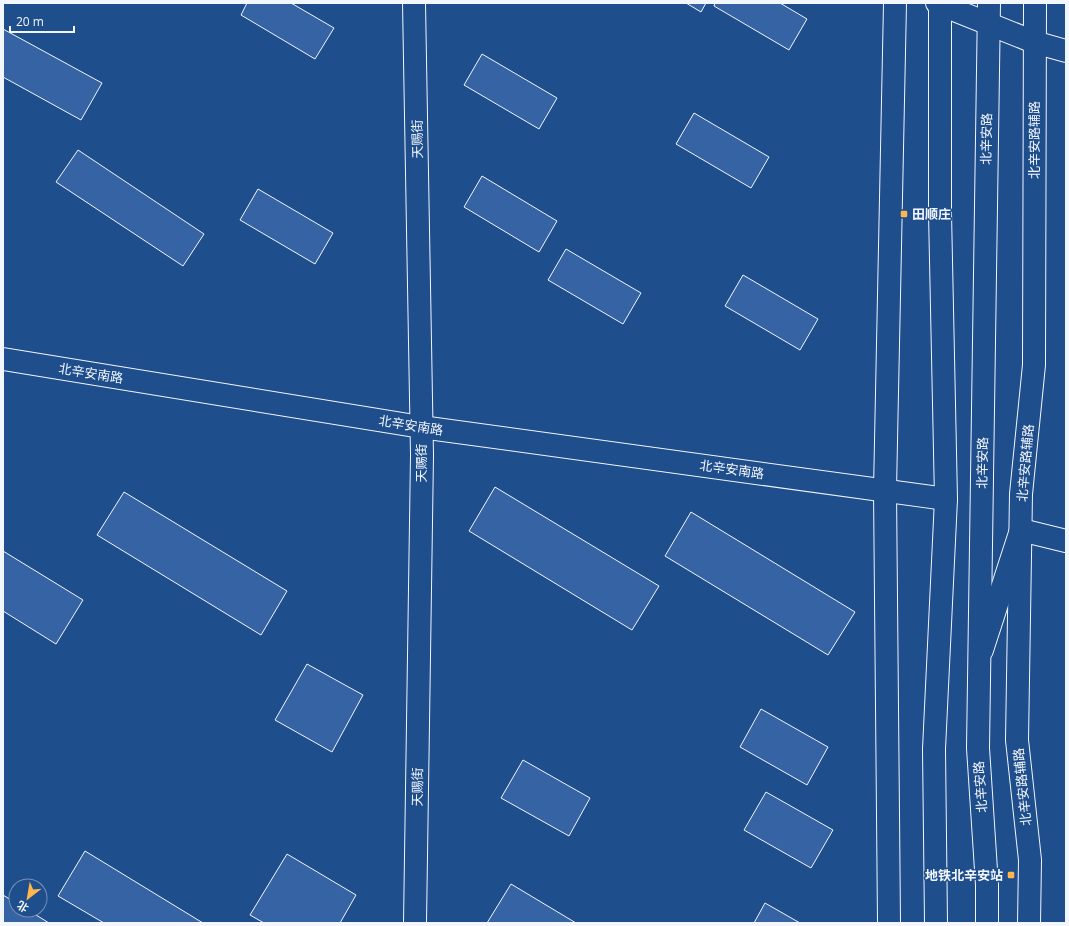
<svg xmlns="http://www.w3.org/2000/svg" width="1069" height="926" viewBox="0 0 1069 926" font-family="'Open Sans','Noto Sans SC',sans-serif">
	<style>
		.building { fill: #3563a3; stroke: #f2f6ff }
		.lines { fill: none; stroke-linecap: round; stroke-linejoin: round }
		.minor-casing { stroke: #f2f6ff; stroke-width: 24 }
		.major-casing { stroke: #f2f6ff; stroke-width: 24 }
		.minor { stroke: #1f4e8c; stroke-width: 22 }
		.major { stroke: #1f4e8c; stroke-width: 22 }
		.poi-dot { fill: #ffb74d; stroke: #1f4e8c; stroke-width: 1.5 }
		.labels { text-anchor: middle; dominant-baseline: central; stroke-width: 3; stroke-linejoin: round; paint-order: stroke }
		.street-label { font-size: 13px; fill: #f2f6ff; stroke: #1f4e8c }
		.poi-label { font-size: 13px; font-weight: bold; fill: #f2f6ff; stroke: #1f4e8c; text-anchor: start }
	</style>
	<rect width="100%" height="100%" fill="#1f4e8c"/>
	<g class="building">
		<path d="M 247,3 L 291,3 L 334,28 L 315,59 L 241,15 Z"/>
		<path d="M 686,3 L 706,3 L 701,12 Z"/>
		<path d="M 715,3 L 780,3 L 807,19 L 789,50 L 714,6 Z"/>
		<path d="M 3,29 L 102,83 L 81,120 L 3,77 Z"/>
		<path d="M 482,54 L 557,98 L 539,129 L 464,85 Z"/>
		<path d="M 694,113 L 769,157 L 751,188 L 676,144 Z"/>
		<path d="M 78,150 L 204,234 L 183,266 L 56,182 Z"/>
		<path d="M 482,176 L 557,221 L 539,252 L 464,207 Z"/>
		<path d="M 258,189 L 333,233 L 315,264 L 240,220 Z"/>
		<path d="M 566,249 L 641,293 L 623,324 L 548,280 Z"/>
		<path d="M 743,275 L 818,319 L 800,350 L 725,306 Z"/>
		<path d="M 495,487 L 659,586 L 632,630 L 469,531 Z"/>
		<path d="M 124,492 L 287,591 L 261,635 L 97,535 Z"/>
		<path d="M 691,512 L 855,612 L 828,655 L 665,556 Z"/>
		<path d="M 3,551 L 83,600 L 56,644 L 3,611 Z"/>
		<path d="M 307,664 L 363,695 L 332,752 L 275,720 Z"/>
		<path d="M 761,709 L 828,747 L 807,785 L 740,747 Z"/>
		<path d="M 523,760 L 590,798 L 569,836 L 501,798 Z"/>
		<path d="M 766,792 L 833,830 L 811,868 L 744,830 Z"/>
		<path d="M 85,851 L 203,923 L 104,923 L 58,896 Z"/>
		<path d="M 287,854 L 356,895 L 340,923 L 264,923 L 250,915 Z"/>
		<path d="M 511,884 L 576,923 L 487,923 Z"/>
		<path d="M 3,895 L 16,903 L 16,910 L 28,910 L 49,923 L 3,923 Z"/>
		<path d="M 765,903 L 800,923 L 754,923 Z"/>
	</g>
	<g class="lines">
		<defs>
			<g id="minor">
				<path d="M 414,3 L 422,455 L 415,923"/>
				<path d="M 3,359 L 421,427 L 946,499"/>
				<path d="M 982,650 L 1021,530 L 1066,541"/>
				<path d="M 889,923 L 885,490 L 895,3"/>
				<path d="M 1029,923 L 1030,860 L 1017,740 L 1021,494 L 1034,365 L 1035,3"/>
			</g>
			<g id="major">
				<path d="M 937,3 L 1034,42 L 1066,51"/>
				<path d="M 936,923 L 934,749 L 946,499 L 940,213 L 940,3"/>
				<path d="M 987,923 L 987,885 L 978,748 L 989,3"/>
			</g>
		</defs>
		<use href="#minor" class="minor-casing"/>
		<use href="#major" class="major-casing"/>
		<use href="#minor" class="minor"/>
		<use href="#major" class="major"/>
	</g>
	<g class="poi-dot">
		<rect x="900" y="210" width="8" height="8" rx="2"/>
		<rect x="1007" y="871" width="8" height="8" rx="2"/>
	</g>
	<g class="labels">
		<g class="street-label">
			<text transform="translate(417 139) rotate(-91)">天赐街</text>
			<text transform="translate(986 139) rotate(-89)">北辛安路</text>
			<text transform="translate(1034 140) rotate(-90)">北辛安路辅路</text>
			<text transform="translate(91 373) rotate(9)">北辛安南路</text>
			<text transform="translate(411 425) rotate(9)">北辛安南路</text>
			<text transform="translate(421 463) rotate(-90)">天赐街</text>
			<text transform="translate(982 463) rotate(-89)">北辛安路</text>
			<text transform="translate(1025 463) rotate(-85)">北辛安路辅路</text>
			<text transform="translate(732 469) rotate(8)">北辛安南路</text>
			<text transform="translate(417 787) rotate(-89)">天赐街</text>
			<text transform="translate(980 787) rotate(-94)">北辛安路</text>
			<text transform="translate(1022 787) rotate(-96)">北辛安路辅路</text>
		</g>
		<g class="poi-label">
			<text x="912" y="214">田顺庄</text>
			<text x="1003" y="875" text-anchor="end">地铁北辛安站</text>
		</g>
	</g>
	<rect width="1069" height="926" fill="none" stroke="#f2f6ff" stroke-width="8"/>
	<g transform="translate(28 898) rotate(211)"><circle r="19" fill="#1f4e8c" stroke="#7391ba"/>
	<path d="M0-3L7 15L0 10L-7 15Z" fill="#ffb74d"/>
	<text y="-6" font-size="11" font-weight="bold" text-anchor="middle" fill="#f2f6ff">北</text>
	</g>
	<path d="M10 26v6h64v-6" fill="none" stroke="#f2f6ff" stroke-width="2"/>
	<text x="16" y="26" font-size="12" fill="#f2f6ff" stroke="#1f4e8c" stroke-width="3" paint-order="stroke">20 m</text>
</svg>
